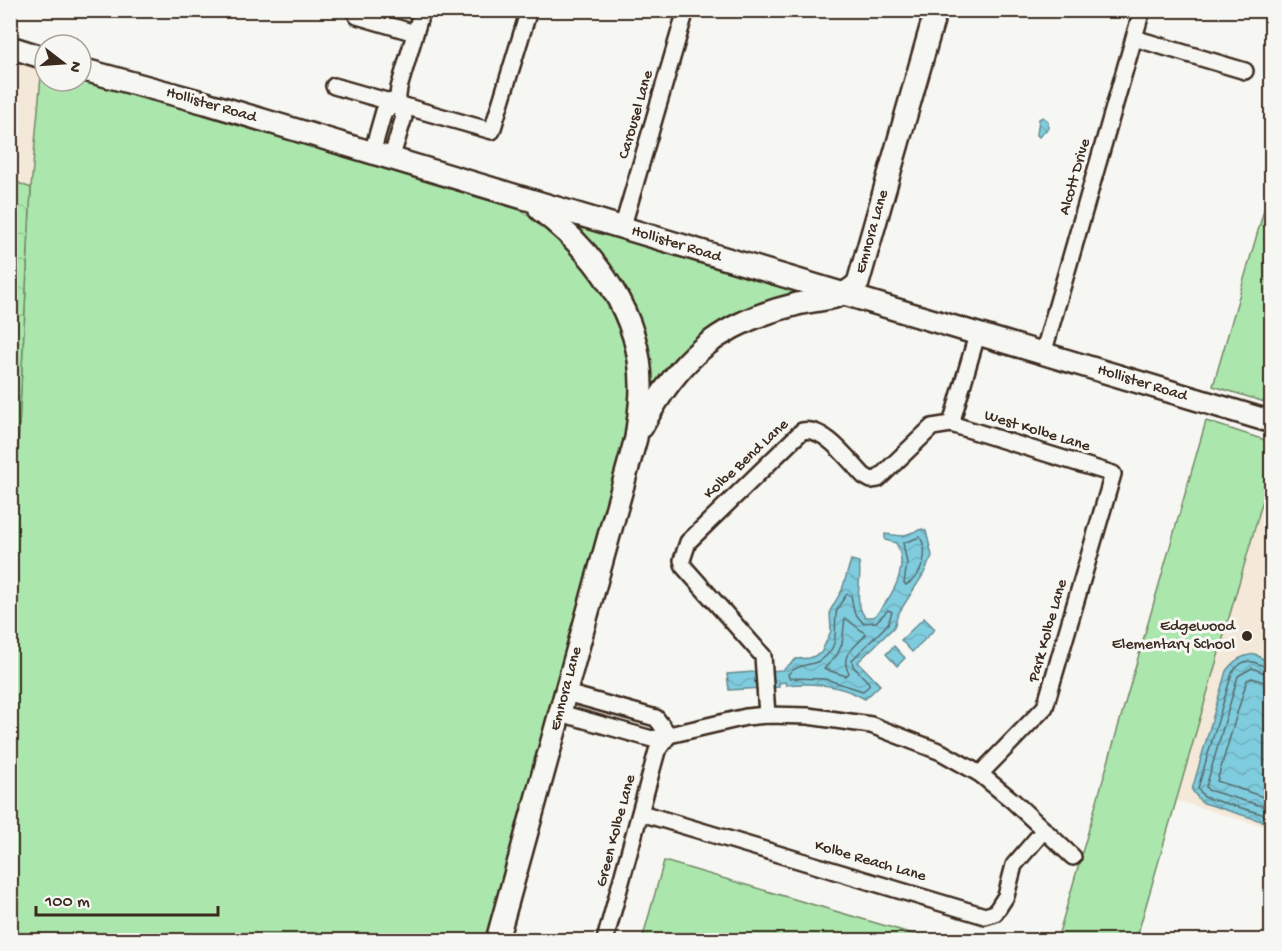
<svg xmlns="http://www.w3.org/2000/svg" width="1282" height="951" viewBox="0 0 1282 951" font-family="'Gochi Hand',sans-serif">
	<style>
		.built { fill: #f4e8d9 }
		.green { fill: #abe7ad; stroke: #738866; stroke-width: 1.5 }
		.forest { fill: url(#forest-crowns); stroke: #738866; stroke-width: 1.5 }
		.water { fill: url(#water-waves); stroke: #648b91; stroke-width: 1.5 }
		.lines { fill: none; stroke-linecap: round; stroke-linejoin: round }
		.shore { stroke: #566b6b; stroke-width: 1.5 }
		.street-casing { stroke: #3b2a1e; stroke-width: 20 }
		.secondary-casing { stroke: #3b2a1e; stroke-width: 26 }
		.street { stroke: #f6f6f2; stroke-width: 15 }
		.secondary { stroke: #f6f6f2; stroke-width: 21 }
		.poi-dot { fill: #3b2a1e; stroke: #f6f6f2; stroke-width: 2 }
		.labels { text-anchor: middle; dominant-baseline: central; stroke-width: 6; stroke-linejoin: round; paint-order: stroke }
		.street-label { font-size: 16px; fill: #3b2a1e; stroke: #f6f6f2 }
		.poi-label { font-size: 16px; fill: #3b2a1e; stroke: #f6f6f2; text-anchor: end }
	</style>
	<defs>
		<pattern id="forest-crowns" width="20" height="18" patternUnits="userSpaceOnUse" patternTransform="scale(1.5)"><rect width="20" height="18" fill="#abe7ad"/><path d="M2 6a3 3 0 1 1 6 0M12 15a3 3 0 1 1 6 0" fill="none" stroke="#94c694"/></pattern>
		<pattern id="water-waves" width="16" height="10" patternUnits="userSpaceOnUse" patternTransform="scale(1.5)"><rect width="16" height="10" fill="#7fccde"/><path d="M0 5q4-4 8 0t8 0" fill="none" stroke="#6fafbe"/></pattern>
	</defs>
	<rect width="100%" height="100%" fill="#f6f6f2"/>
	<filter id="ink" filterUnits="userSpaceOnUse"><feTurbulence type="fractalNoise" baseFrequency=".0167" numOctaves="2"/><feDisplacementMap in="SourceGraphic" scale="12" xChannelSelector="R" yChannelSelector="G"/><feConvolveMatrix kernelMatrix="1 2 1 2 8 2 1 2 1" color-interpolation-filters="sRGB"/></filter>
	<g filter="url(#ink)">
		<g class="built">
			<path d="M 10,55 L 42,65 L 31,188 L 11,180 Z"/>
			<path d="M 1271,472 L 1271,829 L 1175,800 Z"/>
		</g>
		<g class="green">
			<path d="M 42,65 L 45,66 L 45,81 L 81,81 L 81,77 L 520,210 C 531,218 543,225 554,233 C 604,273 634,340 632,403 C 632,418 627,434 624,448 L 488,940 L 11,940 L 10,506 L 15,507 L 31,188 Z"/>
			<path d="M 1271,186 L 1271,404 L 1213,386 Z"/>
			<path d="M 580,224 L 805,292 L 779,304 L 655,389 L 649,388 L 573,225 Z"/>
			<path d="M 1206,421 L 1271,442 L 1271,472 L 1136,940 L 1057,940 Z"/>
			<path d="M 664,861 L 934,940 L 642,940 Z"/>
		</g>
		<path class="forest" d="M 11,180 L 31,188 L 15,508 L 10,506 Z"/>
		<g class="water">
			<path d="M 1043,117 L 1048,121 L 1048,128 L 1039,137 L 1037,135 L 1039,119 Z"/>
			<path d="M 922,529 L 926,531 L 932,556 L 923,575 L 898,614 L 894,627 L 858,662 L 880,685 L 865,699 C 841,685 813,682 786,685 L 785,682 L 779,683 L 779,687 L 729,690 L 727,674 L 783,670 L 796,659 L 810,658 L 821,653 L 831,631 L 830,611 L 842,590 L 851,560 L 859,562 C 863,581 852,600 865,617 L 874,617 C 892,597 910,569 896,543 L 885,540 L 885,534 L 902,536 Z"/>
			<path d="M 924,618 L 935,629 L 912,652 L 901,640 Z"/>
			<path d="M 894,646 L 905,658 L 897,666 L 886,654 Z"/>
			<path d="M 1255,654 L 1271,664 L 1271,824 L 1201,802 L 1192,790 L 1226,671 C 1234,660 1241,656 1255,654 Z"/>
		</g>
		<g class="lines">
			<g class="shore">
				<path d="M 920,537 C 930,553 922,576 906,585 L 904,583 L 907,563 L 903,543 Z"/>
				<path d="M 847,594 L 851,595 L 854,612 L 863,623 L 876,622 L 888,610 L 892,612 L 888,624 L 852,660 L 853,666 L 869,683 L 869,686 L 863,691 L 825,679 L 789,678 L 788,674 C 801,661 814,668 826,656 C 839,644 834,630 836,615 C 836,608 843,600 847,594 Z"/>
				<path d="M 845,618 L 866,634 C 856,648 838,654 849,673 L 846,676 L 824,669 L 837,655 L 842,644 Z"/>
				<path d="M 1272,668 C 1254,665 1247,652 1232,673 L 1198,788 L 1204,797 L 1272,817"/>
				<path d="M 1272,676 L 1252,668 L 1238,676 L 1206,787 L 1208,790 L 1272,809"/>
				<path d="M 1272,685 L 1252,678 L 1247,680 L 1217,781 L 1272,800"/>
			</g>
			<defs>
				<g id="street">
					<path d="M 357,16 L 415,33"/>
					<path d="M 1134,38 L 1245,71"/>
					<path d="M 334,86 L 492,131 L 529,10"/>
					<path d="M 372,153 L 384,111 L 397,103"/>
					<path d="M 391,159 L 404,117 L 397,103 L 399,88 L 422,10"/>
					<path d="M 622,229 L 686,10"/>
					<path d="M 1043,354 L 1142,10"/>
					<path d="M 951,424 L 1113,474 L 1045,707 L 980,774"/>
					<path d="M 566,693 L 656,718 L 669,735"/>
					<path d="M 560,713 L 652,739 L 746,717 L 767,715 L 808,716 L 871,725 L 941,752 L 980,774 L 1013,801 L 1073,857"/>
					<path d="M 767,715 L 763,656 L 684,567 L 682,560 L 688,542 L 802,431 C 825,426 849,461 864,476 L 871,480 L 878,479 L 932,427 L 951,424 L 977,335"/>
					<path d="M 641,813 L 985,916 L 995,913 L 1006,896 L 1014,865 L 1044,830"/>
					<path d="M 605,940 L 657,751 L 669,735"/>
				</g>
				<g id="secondary">
					<path d="M 10,47 L 45,58"/>
					<path d="M 81,69 L 206,103 L 1272,422"/>
					<path d="M 642,427 C 678,359 719,323 794,305 C 820,298 839,302 858,283 L 936,10"/>
					<path d="M 497,940 L 636,438 C 638,422 641,405 641,388 C 642,315 595,252 540,210"/>
				</g>
			</defs>
			<use href="#street" class="street-casing"/>
			<use href="#secondary" class="secondary-casing"/>
			<use href="#street" class="street"/>
			<use href="#secondary" class="secondary"/>
		</g>
	</g>
	<circle class="poi-dot" cx="1247" cy="636" r="6"/>
	<g class="labels">
		<g class="street-label">
			<text transform="translate(211 106) rotate(16)">Hollister Road</text>
			<text transform="translate(637 115) rotate(-74)">Carousel Lane</text>
			<text transform="translate(1076 177) rotate(-74)">Alcott Drive</text>
			<text transform="translate(873 232) rotate(-74)">Emnora Lane</text>
			<text transform="translate(676 245) rotate(17)">Hollister Road</text>
			<text transform="translate(1142 384) rotate(17)">Hollister Road</text>
			<text transform="translate(1037 432) rotate(17)">West Kolbe Lane</text>
			<text transform="translate(747 460) rotate(-43)">Kolbe Bend Lane</text>
			<text transform="translate(1049 631) rotate(-74)">Park Kolbe Lane</text>
			<text transform="translate(567 689) rotate(-75)">Emnora Lane</text>
			<text transform="translate(617 831) rotate(-75)">Green Kolbe Lane</text>
			<text transform="translate(870 862) rotate(16)">Kolbe Reach Lane</text>
		</g>
		<g class="poi-label">
			<text x="1235" y="627">Edgewood<tspan x="1235" dy="18">Elementary School</tspan></text>
		</g>
	</g>
	<rect width="1282" height="951" fill="none" stroke="#f6f6f2" stroke-width="36"/>
	<rect x="18" y="18" width="1246" height="915" fill="none" stroke="#3b2a1e" stroke-width="2" filter="url(#ink)"/>
	<g transform="translate(63 63) rotate(107)"><circle r="28" fill="#f6f6f2" stroke="#aba49d" stroke-width="1.5"/>
	<path d="M0-4.5L10 22L0 15L-10 22Z" fill="#3b2a1e"/>
	<text y="-9" font-size="16" font-weight="bold" text-anchor="middle" fill="#3b2a1e">N</text>
	</g>
	<path d="M36 906v9h182v-9" fill="none" stroke="#3b2a1e" stroke-width="3"/>
	<text x="45" y="906" font-size="18" fill="#3b2a1e" stroke="#f6f6f2" stroke-width="4.5" paint-order="stroke">100 m</text>
</svg>
